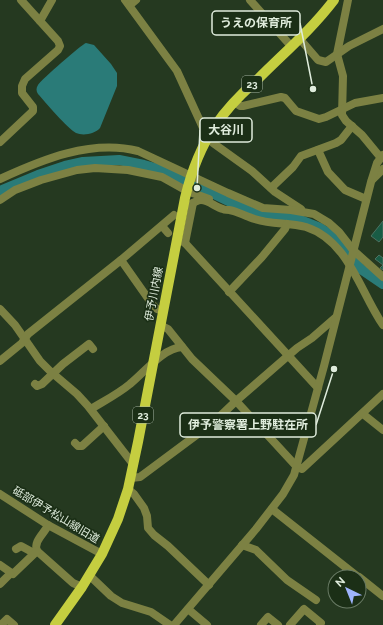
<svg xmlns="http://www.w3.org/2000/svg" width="383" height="625" viewBox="0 0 383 625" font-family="Raleway,'Noto Sans JP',sans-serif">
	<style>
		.water { fill: #2a7b78 }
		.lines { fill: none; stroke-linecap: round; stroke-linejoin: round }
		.river { stroke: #2a7b78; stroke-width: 10 }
		.building { fill: #195c45; stroke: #4c7262 }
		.minor { stroke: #7c8143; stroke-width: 8 }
		.major { stroke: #c5ce40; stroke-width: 10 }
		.labels { text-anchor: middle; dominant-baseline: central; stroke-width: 3.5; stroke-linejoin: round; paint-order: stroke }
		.shield { fill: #1b2f16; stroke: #a4b3a1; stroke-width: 1 }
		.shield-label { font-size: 10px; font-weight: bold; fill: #dfecdc }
		.street-label { font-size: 11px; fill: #dfecdc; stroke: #1b2f16 }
		.leader { fill: none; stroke: #dfecdc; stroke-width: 1.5 }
		.callout-dot { fill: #dfecdc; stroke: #1b2f16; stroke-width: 1.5 }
		.callout { fill: #1b2f16; stroke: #dfecdc; stroke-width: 1.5 }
		.callout-label { font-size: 12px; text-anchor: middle; font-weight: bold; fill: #dfecdc }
	</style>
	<rect width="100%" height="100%" fill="#253920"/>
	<path class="water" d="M 86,43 L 94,45 L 111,64 L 117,73 L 117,86 L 100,128 C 95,134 83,136 76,133 C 67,128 46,103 38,94 C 36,91 36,88 38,85 C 41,80 82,44 86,43 Z"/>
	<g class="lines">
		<path class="river" d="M 0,191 L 38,175 L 65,166 L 83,162 L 119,160 L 144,165 L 162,170 L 197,188 L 212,193 L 251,212 L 265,216 L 295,218 L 320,228 L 331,235 L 361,269 L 383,284"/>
	</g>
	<g class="building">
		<path d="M 383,221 L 383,237 L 379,242 L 371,236 Z"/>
		<path d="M 379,255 L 383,258 L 383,270 L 380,268 L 383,265 L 375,259 Z"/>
	</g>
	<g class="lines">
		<g class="minor">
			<path d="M 125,0 L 177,71 L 204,130"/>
			<path d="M 250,0 L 291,46"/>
			<path d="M 348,0 L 337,54 L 343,76 L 342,115 L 346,121 L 362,135 L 381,158"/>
			<path d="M 130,5 L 136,0"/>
			<path d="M 40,21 L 52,0"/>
			<path d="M 299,38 L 318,60 L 326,62 L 349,46 L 383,29"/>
			<path d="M 234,102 L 240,106 L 243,106 L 281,97 L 285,98 L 296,111 L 319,119 L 326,117 L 355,103 L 383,98"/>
			<path d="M 0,142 L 33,111 L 33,107 L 22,93 L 22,86 L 25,79 L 58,50 L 60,46 L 58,41 L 21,0"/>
			<path d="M 213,143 L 252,171 L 275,192 L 301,209"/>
			<path d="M 318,150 L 328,172 L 345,190 L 366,199"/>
			<path d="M 0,179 C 41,160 91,139 138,151 L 228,193 L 263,208 L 291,210 L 314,214 L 329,223 L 339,232 L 353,250 L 383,277"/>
			<path d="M 372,180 L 383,169"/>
			<path d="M 271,188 L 293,167 L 301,156 L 336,143 L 341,140 L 352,126"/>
			<path d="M 0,200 L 15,190 L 41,180 L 77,170 L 95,168 L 128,170 L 162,177 L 187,191 L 209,199"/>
			<path d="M 190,205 C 193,203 197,200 201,200 C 209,200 216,208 223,209 C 224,210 229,210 229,210 C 236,211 243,215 249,217 C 267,225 287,222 306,227 C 349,241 360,292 383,325"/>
			<path d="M 162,226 L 168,233"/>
			<path d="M 182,241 L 185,243 L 318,388"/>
			<path d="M 185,243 L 193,203"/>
			<path d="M 121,260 L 152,304 L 157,309 L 163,311"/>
			<path d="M 229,292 L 262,257 L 285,229 L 287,224"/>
			<path d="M 0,309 L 15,325 L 40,361 L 50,371 L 77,394 L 88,406 L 133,464"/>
			<path d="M 160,325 L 168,329 L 192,359 L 236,401 L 297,467 L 302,469 L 383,394"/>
			<path d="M 0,361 L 22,343 L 28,334 L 121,260 L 174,215"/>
			<path d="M 35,384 L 37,386 L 42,384 L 63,364 L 89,344 L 93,349"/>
			<path d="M 91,409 C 104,401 118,394 130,384 C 144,373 163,348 182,347"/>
			<path d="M 363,414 L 383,430"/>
			<path d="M 75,443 L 78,446 L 82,446 L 104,426"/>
			<path d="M 131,478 L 140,477 L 214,422 L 236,401 L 297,348 L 312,338 L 335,318"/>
			<path d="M 128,489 L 134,494 L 144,508 L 147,516 L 148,528 L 154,535 L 168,546 L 209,585"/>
			<path d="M 0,494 L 48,525 L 102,554"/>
			<path d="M 272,509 L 358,577"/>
			<path d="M 48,525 C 45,533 33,541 37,551 L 73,583 L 82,587"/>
			<path d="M 242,545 L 256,550 L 287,580 L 316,600"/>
			<path d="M 16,549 L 21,546 L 32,552 L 37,551"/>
			<path d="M 0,565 L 13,574 L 37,551"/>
			<path d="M 89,575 L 111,596 L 122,603 L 151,612 L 170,625"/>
			<path d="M 359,577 L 383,596"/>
			<path d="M 0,584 L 10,574"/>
			<path d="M 188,609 L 207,625"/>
			<path d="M 1,625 L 7,619 L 14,625"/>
			<path d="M 174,625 L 256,529 L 283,494 L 294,475 L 324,366 L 371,182 L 377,163 L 383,155"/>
			<path d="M 261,625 L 268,617 L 278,625"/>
			<path d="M 290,625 L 304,609 L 321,623 L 320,625"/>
		</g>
		<path class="major" d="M 55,625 L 82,587 L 102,554 L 118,519 L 128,489 L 138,442 L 185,198 C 191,173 200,148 215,126 C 227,108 242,93 258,79 C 284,53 312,29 334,0"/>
	</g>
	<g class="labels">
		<g class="shield">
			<rect x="242" y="76" width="20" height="16" rx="3"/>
			<rect x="133" y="407" width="20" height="16" rx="3"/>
		</g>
		<g class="shield-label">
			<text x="252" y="84">23</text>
			<text x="143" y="415">23</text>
		</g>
		<g class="street-label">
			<text transform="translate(154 294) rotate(-79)">伊予川内線</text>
			<text transform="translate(56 515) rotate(31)">砥部伊予松山線旧道</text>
		</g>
	</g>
	<path class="leader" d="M313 89L300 23M197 188L200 130M334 369L316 425"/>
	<g class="callout-dot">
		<circle cx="313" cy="89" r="4"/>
		<circle cx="197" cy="188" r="4"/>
		<circle cx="334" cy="369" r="4"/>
	</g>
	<g class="callout">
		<rect x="212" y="11" width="88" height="24" rx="4"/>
		<rect x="200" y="118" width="52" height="24" rx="4"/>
		<rect x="180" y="413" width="136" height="24" rx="4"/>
	</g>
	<g class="callout-label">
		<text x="256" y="27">うえの保育所</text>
		<text x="226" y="134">大谷川</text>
		<text x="248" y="429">伊予警察署上野駐在所</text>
	</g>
	<g transform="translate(347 589) rotate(317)"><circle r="19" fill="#1b2f16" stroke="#697b65"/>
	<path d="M0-3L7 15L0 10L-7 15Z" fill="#9eb4fd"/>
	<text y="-6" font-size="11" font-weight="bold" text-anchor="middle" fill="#dfecdc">N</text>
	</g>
</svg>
